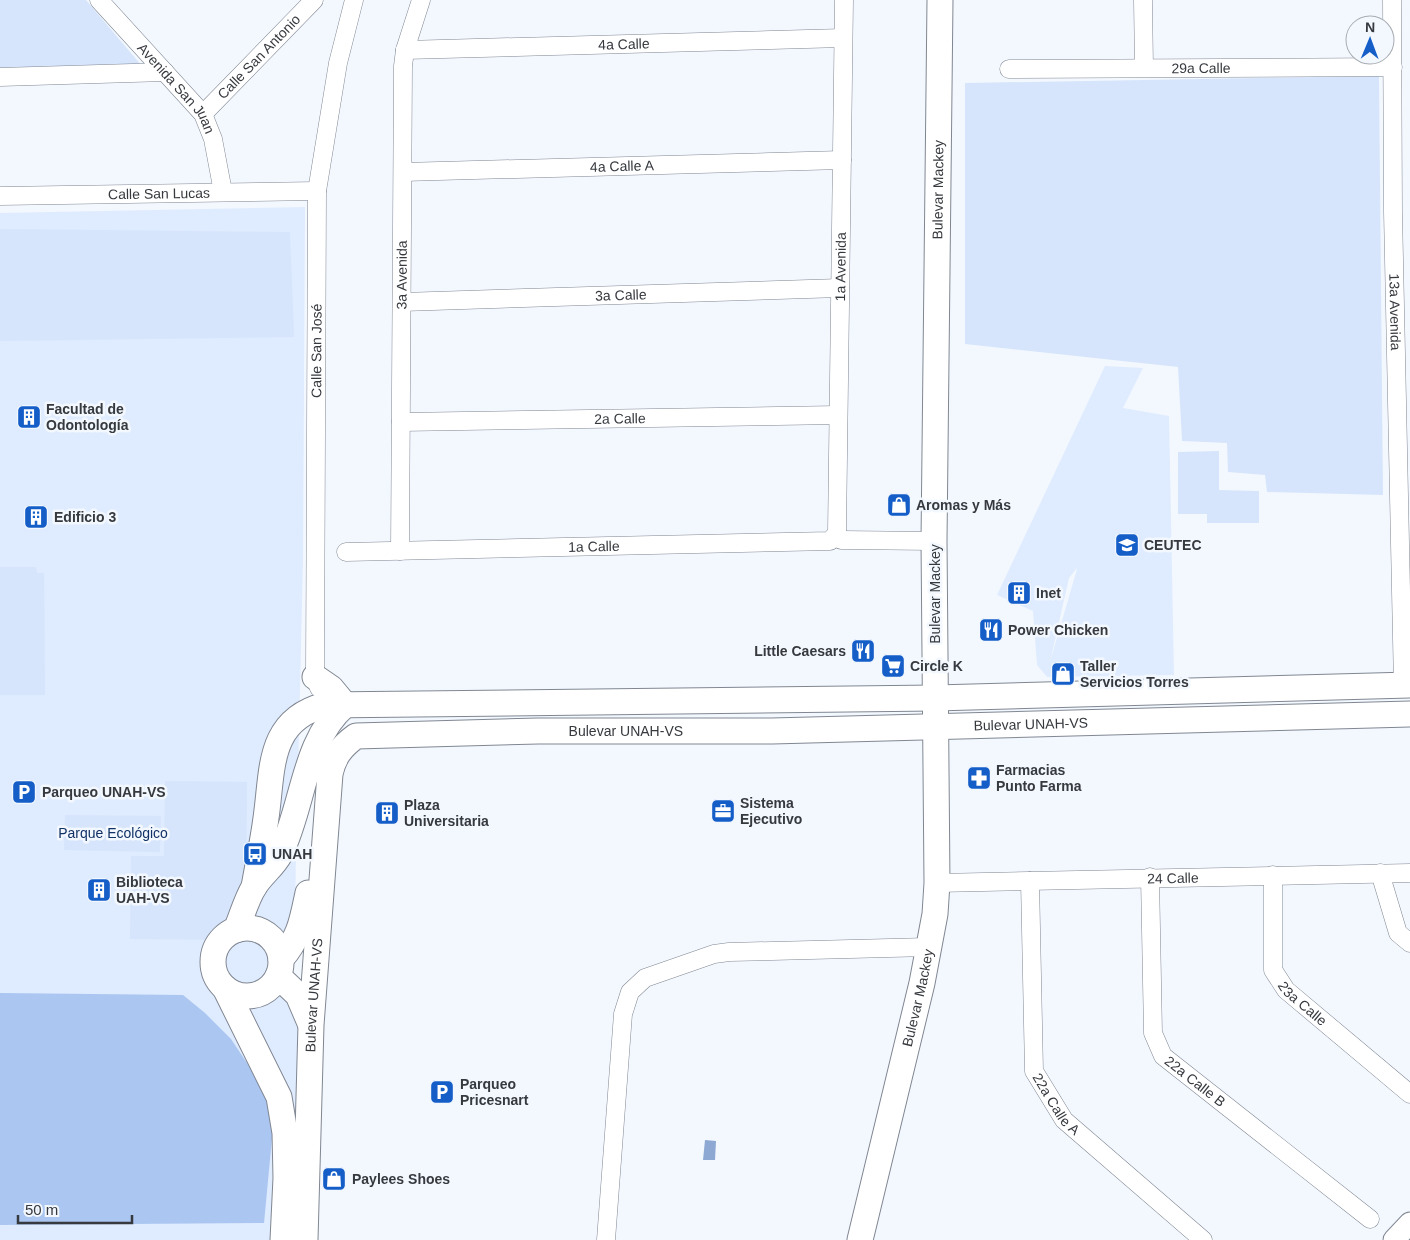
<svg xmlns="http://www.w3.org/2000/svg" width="1410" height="1240" viewBox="0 0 1410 1240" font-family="Arial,sans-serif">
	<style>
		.built { fill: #dfebfe; fill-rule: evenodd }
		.green { fill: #d6e5fc }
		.forest { fill: #aac6f1 }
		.water { fill: #8da8d2 }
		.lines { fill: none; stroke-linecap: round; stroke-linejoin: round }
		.minor-casing { stroke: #808792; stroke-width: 19 }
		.tertiary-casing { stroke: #808792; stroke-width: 23 }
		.secondary-casing { stroke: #808792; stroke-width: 27 }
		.minor { stroke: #fff; stroke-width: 18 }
		.tertiary { stroke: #fff; stroke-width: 21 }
		.secondary { stroke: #fff; stroke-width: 25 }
		.labels { text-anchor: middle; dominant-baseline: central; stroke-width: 5; stroke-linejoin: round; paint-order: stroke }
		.street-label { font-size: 14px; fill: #36393e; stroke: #f3f8ff }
		.poi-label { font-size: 14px; font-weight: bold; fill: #36393e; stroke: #f3f8ff; text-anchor: start }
		.park-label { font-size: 14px; fill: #113265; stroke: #f3f8ff }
	</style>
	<rect width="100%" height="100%" fill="#f3f8ff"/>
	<g class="built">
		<path d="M 305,207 L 303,561 L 293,987 L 309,989 L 286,1240 L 0,1240 L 0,213 Z"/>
		<path d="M 1105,366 L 1143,368 L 1123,408 L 1169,416 L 1174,675 L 1047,677 L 1037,665 L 1033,611 L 997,595 ZM 1077,568 L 1077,569 L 1050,662 L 1069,578 Z"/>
	</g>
	<g class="green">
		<path d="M 0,0 L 86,0 L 147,72 L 0,73 Z"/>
		<path d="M 1379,76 L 1383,495 L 1267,492 L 1265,475 L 1228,472 L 1227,443 L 1182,441 L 1178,367 L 965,344 L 965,83 Z"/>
		<path d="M 0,229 L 290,232 L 294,337 L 0,341 Z"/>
		<path d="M 1219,451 L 1219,490 L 1259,491 L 1259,523 L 1207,523 L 1207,514 L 1178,514 L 1178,452 Z"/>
		<path d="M 0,567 L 36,567 L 37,573 L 44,573 L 45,695 L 0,695 Z"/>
		<path d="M 165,781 L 247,782 L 246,940 L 130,939 L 131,856 L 164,856 Z"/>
		<path d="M 65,815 L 161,816 L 160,852 L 64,850 Z"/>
	</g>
	<path class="forest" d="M 0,993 L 183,995 L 205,1013 L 231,1039 L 253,1072 L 274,1117 L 264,1223 L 0,1225 Z"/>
	<path class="water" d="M 705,1140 L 716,1141 L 715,1160 L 703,1160 Z"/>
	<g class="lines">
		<defs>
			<g id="minor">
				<path id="s1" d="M 99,0 L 203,114 L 213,139 L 223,192"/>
				<path d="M 1143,0 L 1144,67"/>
				<path id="s2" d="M 1392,0 L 1393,212 L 1403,685"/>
				<path id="s3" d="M 405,50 L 843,38"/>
				<path id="s4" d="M 1009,69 L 1393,67"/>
				<path d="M 0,77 L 165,72"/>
				<path id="s5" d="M 203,114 L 314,0"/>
				<path id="s6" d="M 403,172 L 842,160"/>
				<path id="s7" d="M 0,196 L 317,191"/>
				<path id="s8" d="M 402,302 L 840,288"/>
				<path id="s9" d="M 401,422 L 838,415"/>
				<path d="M 841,540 L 934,541"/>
				<path id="s10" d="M 400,551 L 403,66 L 405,50 L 421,0"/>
				<path id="s11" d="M 346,552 L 830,541 L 837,533 L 844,0"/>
				<path id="s12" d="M 319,688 L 315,677 L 317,191 L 338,63 L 354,0"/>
				<path d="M 1380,873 L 1398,933 L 1410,943"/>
				<path id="s13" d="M 1273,875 L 1273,970 L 1286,990 L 1410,1094"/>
				<path id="s14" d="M 1150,877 L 1153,1033 L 1163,1056 L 1370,1219"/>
				<path id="s15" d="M 1030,881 L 1034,1071 L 1064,1120 L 1203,1240"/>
				<path id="s16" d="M 937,883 L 1410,873"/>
				<path d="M 606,1240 L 623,1014 L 630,992 L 645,978 L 714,954 L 729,952 L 929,947"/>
			</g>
			<path id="tertiary" d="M 1394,1240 L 1410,1223"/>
			<g id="secondary">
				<path d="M 315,677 L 331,688 L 345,705"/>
				<path d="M 254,887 C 258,864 263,841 266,818 C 273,770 267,720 325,705 L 935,698 L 1410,685"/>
				<circle cx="247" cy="962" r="34"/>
				<path d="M 236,930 C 242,916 246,900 254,887 C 261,875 273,867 280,854 C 304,806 303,741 345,705"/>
				<path d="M 281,959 C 300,937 302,921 308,893"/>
				<path d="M 278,976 L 298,995 L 310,1023"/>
				<path d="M 225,988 L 279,1097 L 285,1133 L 286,1178 L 283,1240"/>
				<path id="s17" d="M 305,1240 L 311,1025 L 330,774 C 334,756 341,747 356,736 L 538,731 L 772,731 L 1410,714"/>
				<path id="s18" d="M 860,1240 L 922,983 L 935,914 L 937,883 L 934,541 L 940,0"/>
			</g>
		</defs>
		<use href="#minor" class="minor-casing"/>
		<use href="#tertiary" class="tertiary-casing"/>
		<use href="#secondary" class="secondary-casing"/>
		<use href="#minor" class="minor"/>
		<use href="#tertiary" class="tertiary"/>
		<use href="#secondary" class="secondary"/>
	</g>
	<defs>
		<symbol id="building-square" viewBox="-11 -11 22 22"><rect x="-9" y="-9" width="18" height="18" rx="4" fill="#155ec8" stroke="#f3f8ff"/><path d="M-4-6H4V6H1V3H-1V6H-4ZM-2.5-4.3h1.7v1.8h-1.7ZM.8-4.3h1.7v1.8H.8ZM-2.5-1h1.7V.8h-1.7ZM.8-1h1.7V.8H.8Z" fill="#fff"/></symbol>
		<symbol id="shop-square" viewBox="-11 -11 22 22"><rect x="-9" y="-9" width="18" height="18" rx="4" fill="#155ec8" stroke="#f3f8ff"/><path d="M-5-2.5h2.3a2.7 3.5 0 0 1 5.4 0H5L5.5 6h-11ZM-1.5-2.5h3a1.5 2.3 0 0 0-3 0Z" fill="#fff"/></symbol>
		<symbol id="university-square" viewBox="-11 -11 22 22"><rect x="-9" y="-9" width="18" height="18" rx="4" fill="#155ec8" stroke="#f3f8ff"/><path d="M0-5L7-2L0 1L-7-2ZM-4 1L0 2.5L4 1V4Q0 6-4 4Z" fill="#fff"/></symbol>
		<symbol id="restaurant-square" viewBox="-11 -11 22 22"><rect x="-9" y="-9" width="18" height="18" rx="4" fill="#155ec8" stroke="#f3f8ff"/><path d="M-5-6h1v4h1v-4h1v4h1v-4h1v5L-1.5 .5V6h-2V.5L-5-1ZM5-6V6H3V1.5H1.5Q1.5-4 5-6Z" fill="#fff"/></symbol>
		<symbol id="supermarket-square" viewBox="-11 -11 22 22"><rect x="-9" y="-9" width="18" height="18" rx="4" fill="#155ec8" stroke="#f3f8ff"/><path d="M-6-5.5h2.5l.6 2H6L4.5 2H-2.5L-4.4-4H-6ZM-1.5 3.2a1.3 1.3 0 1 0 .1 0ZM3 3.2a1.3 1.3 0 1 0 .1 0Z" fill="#fff"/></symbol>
		<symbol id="pharmacy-square" viewBox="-11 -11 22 22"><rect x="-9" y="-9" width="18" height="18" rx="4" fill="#155ec8" stroke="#f3f8ff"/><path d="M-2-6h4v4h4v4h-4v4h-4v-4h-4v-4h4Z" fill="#fff"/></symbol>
		<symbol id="parking-square" viewBox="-11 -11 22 22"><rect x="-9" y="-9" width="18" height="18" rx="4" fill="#155ec8" stroke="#f3f8ff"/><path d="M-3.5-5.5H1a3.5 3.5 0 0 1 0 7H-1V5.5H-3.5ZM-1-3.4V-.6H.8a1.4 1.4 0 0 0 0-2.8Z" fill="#fff"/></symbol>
		<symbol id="office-square" viewBox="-11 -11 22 22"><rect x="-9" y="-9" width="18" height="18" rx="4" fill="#155ec8" stroke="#f3f8ff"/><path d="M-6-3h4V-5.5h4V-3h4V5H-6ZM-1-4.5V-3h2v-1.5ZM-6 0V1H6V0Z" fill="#fff"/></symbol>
		<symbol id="bus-square" viewBox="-11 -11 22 22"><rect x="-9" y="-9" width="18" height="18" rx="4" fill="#155ec8" stroke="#f3f8ff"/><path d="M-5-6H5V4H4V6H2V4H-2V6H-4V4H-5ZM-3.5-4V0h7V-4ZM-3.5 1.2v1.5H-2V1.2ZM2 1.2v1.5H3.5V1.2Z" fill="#fff"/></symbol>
	</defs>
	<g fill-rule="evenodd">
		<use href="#building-square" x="15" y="403" width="28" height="28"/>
		<use href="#shop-square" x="885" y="491" width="28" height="28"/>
		<use href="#building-square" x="22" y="503" width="28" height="28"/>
		<use href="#university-square" x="1113" y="531" width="28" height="28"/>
		<use href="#building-square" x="1005" y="579" width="28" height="28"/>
		<use href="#restaurant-square" x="977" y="616" width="28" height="28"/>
		<use href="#restaurant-square" x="849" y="637" width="28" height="28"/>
		<use href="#supermarket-square" x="879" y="652" width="28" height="28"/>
		<use href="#shop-square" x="1049" y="660" width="28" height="28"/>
		<use href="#pharmacy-square" x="965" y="764" width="28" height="28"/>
		<use href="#parking-square" x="10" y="778" width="28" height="28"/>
		<use href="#office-square" x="709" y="797" width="28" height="28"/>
		<use href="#building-square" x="373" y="799" width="28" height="28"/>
		<use href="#bus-square" x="241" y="840" width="28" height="28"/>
		<use href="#building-square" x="85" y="876" width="28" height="28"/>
		<use href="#parking-square" x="428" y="1078" width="28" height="28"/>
		<use href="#shop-square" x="320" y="1165" width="28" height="28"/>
	</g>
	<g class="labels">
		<g class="street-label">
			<text stroke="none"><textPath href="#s3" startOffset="219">4a Calle</textPath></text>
			<text stroke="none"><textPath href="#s5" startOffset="80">Calle San Antonio</textPath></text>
			<text stroke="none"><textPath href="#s4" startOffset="192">29a Calle</textPath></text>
			<text stroke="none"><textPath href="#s1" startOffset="118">Avenida San Juan</textPath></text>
			<text stroke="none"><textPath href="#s6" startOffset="219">4a Calle A</textPath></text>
			<text stroke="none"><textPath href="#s18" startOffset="1059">Bulevar Mackey</textPath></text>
			<text stroke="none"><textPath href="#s7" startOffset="159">Calle San Lucas</textPath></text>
			<text stroke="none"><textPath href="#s11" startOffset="761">1a Avenida</textPath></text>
			<text stroke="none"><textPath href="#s10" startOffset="276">3a Avenida</textPath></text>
			<text stroke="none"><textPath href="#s8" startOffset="219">3a Calle</textPath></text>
			<text stroke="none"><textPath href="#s2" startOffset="312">13a Avenida</textPath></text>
			<text stroke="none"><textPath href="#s12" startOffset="338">Calle San José</textPath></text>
			<text stroke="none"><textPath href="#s9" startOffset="219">2a Calle</textPath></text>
			<text stroke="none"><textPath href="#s11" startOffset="248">1a Calle</textPath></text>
			<text transform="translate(935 594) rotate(-90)">Bulevar Mackey</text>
			<text stroke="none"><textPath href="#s17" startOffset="1189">Bulevar UNAH-VS</textPath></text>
			<text stroke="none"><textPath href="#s17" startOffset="784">Bulevar UNAH-VS</textPath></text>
			<text stroke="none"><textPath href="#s16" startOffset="236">24 Calle</textPath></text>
			<text stroke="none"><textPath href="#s17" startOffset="245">Bulevar UNAH-VS</textPath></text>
			<text stroke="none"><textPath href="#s18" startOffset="249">Bulevar Mackey</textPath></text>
			<text stroke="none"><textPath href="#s13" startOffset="140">23a Calle</textPath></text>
			<text stroke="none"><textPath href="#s14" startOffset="222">22a Calle B</textPath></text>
			<text stroke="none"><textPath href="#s15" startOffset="230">22a Calle A</textPath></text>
		</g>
		<g class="poi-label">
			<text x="46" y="409">Facultad de<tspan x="46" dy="16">Odontología</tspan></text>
			<text x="916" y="505">Aromas y Más</text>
			<text x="54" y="517">Edificio 3</text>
			<text x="1144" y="545">CEUTEC</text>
			<text x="1036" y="593">Inet</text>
			<text x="1008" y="630">Power Chicken</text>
			<text x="846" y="651" text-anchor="end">Little Caesars</text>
			<text x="910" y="666">Circle K</text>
			<text x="1080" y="666">Taller<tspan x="1080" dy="16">Servicios Torres</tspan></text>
			<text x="996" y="770">Farmacias<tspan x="996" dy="16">Punto Farma</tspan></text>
			<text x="42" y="792">Parqueo UNAH-VS</text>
			<text x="740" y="803">Sistema<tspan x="740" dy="16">Ejecutivo</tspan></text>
			<text x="404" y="805">Plaza<tspan x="404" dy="16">Universitaria</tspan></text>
			<text x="272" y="854">UNAH</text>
			<text x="116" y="882">Biblioteca<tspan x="116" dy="16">UAH-VS</tspan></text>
			<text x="460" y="1084">Parqueo<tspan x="460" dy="16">Pricesnart</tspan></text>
			<text x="352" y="1179">Paylees Shoes</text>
		</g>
		<g class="park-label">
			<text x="113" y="833">Parque Ecológico</text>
		</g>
	</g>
	<g transform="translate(1370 40) rotate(1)"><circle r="24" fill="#f3f8ff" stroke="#a7acb2"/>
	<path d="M0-4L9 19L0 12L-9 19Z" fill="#155ec8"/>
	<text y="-8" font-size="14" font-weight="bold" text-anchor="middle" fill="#36393e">N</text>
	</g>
	<path d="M18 1215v8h114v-8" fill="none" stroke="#36393e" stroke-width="2.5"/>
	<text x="25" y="1215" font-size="15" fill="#36393e" stroke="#f3f8ff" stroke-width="4" paint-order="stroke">50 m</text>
</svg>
